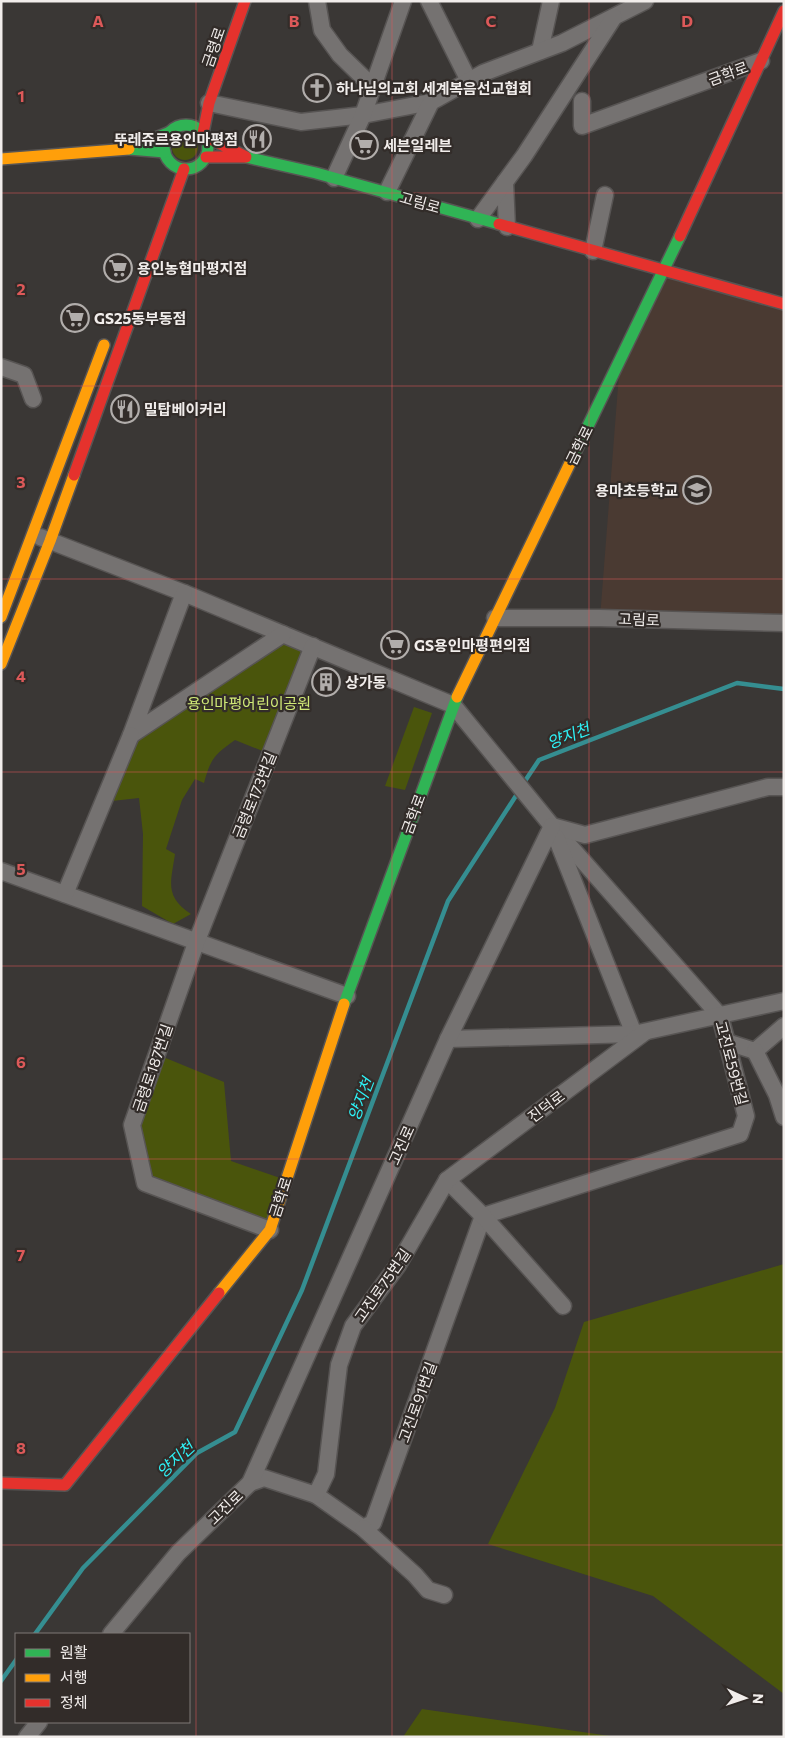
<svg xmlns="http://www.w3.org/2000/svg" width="785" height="1738" viewBox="0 0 785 1738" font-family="Commissioner,'Noto Sans KR',sans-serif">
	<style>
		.education { fill: #4a3a32 }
		.green { fill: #4a550c }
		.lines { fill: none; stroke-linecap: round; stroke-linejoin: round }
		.stream { stroke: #358e91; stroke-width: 4.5 }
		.street-casing { stroke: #575453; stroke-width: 19 }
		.fast-casing { stroke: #575453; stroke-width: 14 }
		.slow-casing { stroke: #575453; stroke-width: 14 }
		.jam-casing { stroke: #575453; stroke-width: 14 }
		.street { stroke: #757271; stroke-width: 16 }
		.fast { stroke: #30b455; stroke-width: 11 }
		.slow { stroke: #ff9f0a; stroke-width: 11 }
		.jam { stroke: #e5322d; stroke-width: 11 }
		.grid { fill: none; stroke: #dd5959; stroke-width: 1; stroke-opacity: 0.55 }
		.labels { text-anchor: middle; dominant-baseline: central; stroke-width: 4.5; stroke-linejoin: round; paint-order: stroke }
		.street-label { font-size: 15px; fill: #f1edeb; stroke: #322c29 }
		.poi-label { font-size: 15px; font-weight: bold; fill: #f1edeb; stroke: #322c29; text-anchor: start }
		.park-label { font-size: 15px; fill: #d0e977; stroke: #322c29 }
		.water-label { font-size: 16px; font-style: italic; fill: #2ef2f7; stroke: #322c29 }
		.grid-label { font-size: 16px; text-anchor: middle; font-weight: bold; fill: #dd5959; stroke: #322c29; stroke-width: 4.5; stroke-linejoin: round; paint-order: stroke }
	</style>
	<rect width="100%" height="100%" fill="#3a3735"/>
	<path class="education" d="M 664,271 L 784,304 L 784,623 L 600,618 L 620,361 Z"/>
	<g class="green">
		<circle cx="185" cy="147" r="13"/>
		<path d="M 283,634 L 313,646 L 270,754 L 235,740 C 214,755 211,758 204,783 L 195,779 L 182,800 L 166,849 L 175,854 C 171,882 164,896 191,914 L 173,924 L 142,906 L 143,834 L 139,798 L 103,802 L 131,735 Z"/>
		<path d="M 414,707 L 432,713 L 405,790 L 385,786 Z"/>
		<path d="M 156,1054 L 224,1082 L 231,1161 L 286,1180 L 270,1230 L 145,1183 L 132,1125 Z"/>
		<path d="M 784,1264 L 784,1694 L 653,1596 L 488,1544 L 555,1408 L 584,1322 Z"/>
		<path d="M 422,1709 L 617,1737 L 403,1737 Z"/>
	</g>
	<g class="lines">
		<g class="stream">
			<path d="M 523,784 L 539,760 L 737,683 L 784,689"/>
			<path d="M 35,1634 L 83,1568 L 197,1453 L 235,1432 L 302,1290 L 448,901 L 519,791"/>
			<path d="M 1,1681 L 16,1660"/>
		</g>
		<defs>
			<g id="street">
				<path d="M 317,1 L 322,30 L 340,55 L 373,87"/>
				<path d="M 429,1 L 469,81"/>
				<path d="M 540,51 L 551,1"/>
				<path d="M 582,101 L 582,126 L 761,61"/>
				<path d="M 209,103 L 301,122 L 363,115 L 431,102"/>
				<path d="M 334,178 L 363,115 L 403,1"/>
				<path d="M 505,182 L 507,227"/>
				<path d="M 387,192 L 431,102 L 483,73 L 562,43 L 645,1"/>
				<path d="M 478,219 L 524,156 L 614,17"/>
				<path d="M 593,251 L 605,195"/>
				<path d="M 1,367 L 24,375 L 33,399"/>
				<path d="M 40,537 L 184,593 L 453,705 L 552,826 L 720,1016 L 746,1116 L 740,1134 L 483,1216 L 373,1523 L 363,1528 L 316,1495"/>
				<path d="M 184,593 L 131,735 L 283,634"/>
				<path d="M 495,618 L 600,618 L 784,623"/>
				<path d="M 552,826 L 585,835 L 768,787 L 784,787"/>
				<path d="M 556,837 L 634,1034"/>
				<path d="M 1,871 L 347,996"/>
				<path d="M 65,894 L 131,735"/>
				<path d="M 448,1039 L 634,1034 L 784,1001"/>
				<path d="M 727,1042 L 755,1051 L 784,1026"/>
				<path d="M 755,1051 L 777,1095 L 784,1117"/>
				<path d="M 447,1180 L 483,1216 L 563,1306"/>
				<path d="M 270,1230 L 145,1183 L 132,1125 L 196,943 L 313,646"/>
				<path d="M 250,1483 L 264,1478 L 316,1495 L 326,1474 L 339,1365 L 353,1326 L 398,1265 L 447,1180 L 645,1032"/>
				<path d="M 363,1528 L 415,1575 L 428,1590 L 444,1595"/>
				<path d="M 111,1634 L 178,1553 L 250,1483 L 448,1039 L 552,826"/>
				<path d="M 27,1737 L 39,1722"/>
			</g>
			<g id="fast">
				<circle cx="186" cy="147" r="22"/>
				<path d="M 165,152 L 129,149 L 170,132"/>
				<path d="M 246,157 L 316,173 L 499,224"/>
				<path d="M 573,457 L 680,236"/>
				<path d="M 344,1004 L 457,697"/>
			</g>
			<g id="slow">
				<path d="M 1,159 L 129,149"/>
				<path d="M 1,617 L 104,345"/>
				<path d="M 1,664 L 50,541 L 74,475"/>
				<path d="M 457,697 L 573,457"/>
				<path d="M 219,1293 L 270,1230 L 344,1004"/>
			</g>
			<g id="jam">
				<path d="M 203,133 L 209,103 L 245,1"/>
				<path d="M 205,136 L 246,157 L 206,157"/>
				<path d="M 499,224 L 784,304"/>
				<path d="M 680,236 L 784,11"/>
				<path d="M 74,475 L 184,169"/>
				<path d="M 1,1483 L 65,1485 L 219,1293"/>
			</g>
		</defs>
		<use href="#street" class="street-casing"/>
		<use href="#fast" class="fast-casing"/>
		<use href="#slow" class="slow-casing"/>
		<use href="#jam" class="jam-casing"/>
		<use href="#street" class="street"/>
		<use href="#fast" class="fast"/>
		<use href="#slow" class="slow"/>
		<use href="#jam" class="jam"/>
	</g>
	<path class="grid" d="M 196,1 L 196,1737M 392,1 L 392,1737M 589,1 L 589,1737M 1,193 L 784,193M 1,386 L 784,386M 1,579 L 784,579M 1,772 L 784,772M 1,966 L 784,966M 1,1159 L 784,1159M 1,1352 L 784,1352M 1,1545 L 784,1545"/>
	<defs>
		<symbol id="church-ring" viewBox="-11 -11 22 22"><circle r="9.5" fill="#322c29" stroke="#b1adab" stroke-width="1.5"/><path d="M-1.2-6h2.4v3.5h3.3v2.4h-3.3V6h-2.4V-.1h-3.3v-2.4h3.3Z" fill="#b1adab"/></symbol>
		<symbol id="restaurant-ring" viewBox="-11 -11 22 22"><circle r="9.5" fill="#322c29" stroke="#b1adab" stroke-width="1.5"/><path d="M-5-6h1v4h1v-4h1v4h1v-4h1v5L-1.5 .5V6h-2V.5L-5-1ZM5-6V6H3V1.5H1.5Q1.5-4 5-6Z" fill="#b1adab"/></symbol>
		<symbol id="supermarket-ring" viewBox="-11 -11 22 22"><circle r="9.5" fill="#322c29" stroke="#b1adab" stroke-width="1.5"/><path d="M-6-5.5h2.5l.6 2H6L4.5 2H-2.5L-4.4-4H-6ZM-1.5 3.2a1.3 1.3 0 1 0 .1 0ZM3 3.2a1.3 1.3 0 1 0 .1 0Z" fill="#b1adab"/></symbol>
		<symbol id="school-ring" viewBox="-11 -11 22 22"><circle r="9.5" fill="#322c29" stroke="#b1adab" stroke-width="1.5"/><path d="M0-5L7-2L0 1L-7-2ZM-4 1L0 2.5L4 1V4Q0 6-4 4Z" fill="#b1adab"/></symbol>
		<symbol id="building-ring" viewBox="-11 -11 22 22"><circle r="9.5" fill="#322c29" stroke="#b1adab" stroke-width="1.5"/><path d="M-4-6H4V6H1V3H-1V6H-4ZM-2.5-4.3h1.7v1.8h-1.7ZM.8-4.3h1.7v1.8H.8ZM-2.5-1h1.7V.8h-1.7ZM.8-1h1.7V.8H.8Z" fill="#b1adab"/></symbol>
	</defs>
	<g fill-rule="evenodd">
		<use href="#church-ring" x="301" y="72" width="32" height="32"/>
		<use href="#restaurant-ring" x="241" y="123" width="32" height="32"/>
		<use href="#supermarket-ring" x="348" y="129" width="32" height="32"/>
		<use href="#supermarket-ring" x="102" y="252" width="32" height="32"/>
		<use href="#supermarket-ring" x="59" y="302" width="32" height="32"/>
		<use href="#restaurant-ring" x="109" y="393" width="32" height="32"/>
		<use href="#school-ring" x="681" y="474" width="32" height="32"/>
		<use href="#supermarket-ring" x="379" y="629" width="32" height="32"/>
		<use href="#building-ring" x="310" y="666" width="32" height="32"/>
	</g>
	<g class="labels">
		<g class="street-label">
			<text transform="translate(213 47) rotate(-71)">금령로</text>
			<text transform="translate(728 73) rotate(-20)">금학로</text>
			<text transform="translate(420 202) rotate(16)">고림로</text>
			<text transform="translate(579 445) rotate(-64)">금학로</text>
			<text transform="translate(639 619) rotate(2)">고림로</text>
			<text transform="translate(254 795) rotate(-68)">금령로173번길</text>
			<text transform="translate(413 814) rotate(-70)">금학로</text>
			<text transform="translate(732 1063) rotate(75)">고진로59번길</text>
			<text transform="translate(152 1068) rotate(-71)">금령로187번길</text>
			<text transform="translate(546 1106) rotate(-37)">진덕로</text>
			<text transform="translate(401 1145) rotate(-66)">고진로</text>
			<text transform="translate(280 1197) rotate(-72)">금학로</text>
			<text transform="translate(382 1285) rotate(-55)">고진로75번길</text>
			<text transform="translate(417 1402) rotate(-70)">고진로91번길</text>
			<text transform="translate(225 1507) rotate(-44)">고진로</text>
		</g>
		<g class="poi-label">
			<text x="336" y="88">하나님의교회 세계복음선교협회</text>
			<text x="238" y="139" text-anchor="end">뚜레쥬르용인마평점</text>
			<text x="383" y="145">세븐일레븐</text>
			<text x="137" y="268">용인농협마평지점</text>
			<text x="94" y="318">GS25동부동점</text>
			<text x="144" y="409">밀탑베이커리</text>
			<text x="678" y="490" text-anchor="end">용마초등학교</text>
			<text x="414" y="645">GS용인마평편의점</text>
			<text x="345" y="682">상가동</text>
		</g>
		<g class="park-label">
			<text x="249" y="703">용인마평어린이공원</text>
		</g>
		<g class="water-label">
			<text transform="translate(568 735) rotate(-21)">양지천</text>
			<text transform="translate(360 1099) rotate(-69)">양지천</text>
			<text transform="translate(175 1459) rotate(-43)">양지천</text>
		</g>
	</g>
	<g class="grid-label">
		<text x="98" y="27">A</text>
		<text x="294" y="27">B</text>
		<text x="491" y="27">C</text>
		<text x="687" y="27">D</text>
		<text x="21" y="102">1</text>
		<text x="21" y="295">2</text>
		<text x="21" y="488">3</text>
		<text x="21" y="682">4</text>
		<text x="21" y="875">5</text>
		<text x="21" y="1068">6</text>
		<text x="21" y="1261">7</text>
		<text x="21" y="1454">8</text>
	</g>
	<rect width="785" height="1738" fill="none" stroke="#f1edeb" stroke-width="5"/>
	<rect x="15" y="1633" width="175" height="90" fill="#322c29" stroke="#7e7977"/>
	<rect x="25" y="1649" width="25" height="8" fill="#30b455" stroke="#7e7977"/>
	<text x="60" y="1658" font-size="15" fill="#f1edeb">원활</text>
	<rect x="25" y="1674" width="25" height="8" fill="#ff9f0a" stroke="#7e7977"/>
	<text x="60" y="1683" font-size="15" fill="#f1edeb">서행</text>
	<rect x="25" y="1699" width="25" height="8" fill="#e5322d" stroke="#7e7977"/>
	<text x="60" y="1708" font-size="15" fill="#f1edeb">정체</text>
	<g transform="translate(745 1698) rotate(93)" stroke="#322c29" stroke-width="4" paint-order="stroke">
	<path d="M0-4L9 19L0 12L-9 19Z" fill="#f1edeb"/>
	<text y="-8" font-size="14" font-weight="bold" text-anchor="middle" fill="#f1edeb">N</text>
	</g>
</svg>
